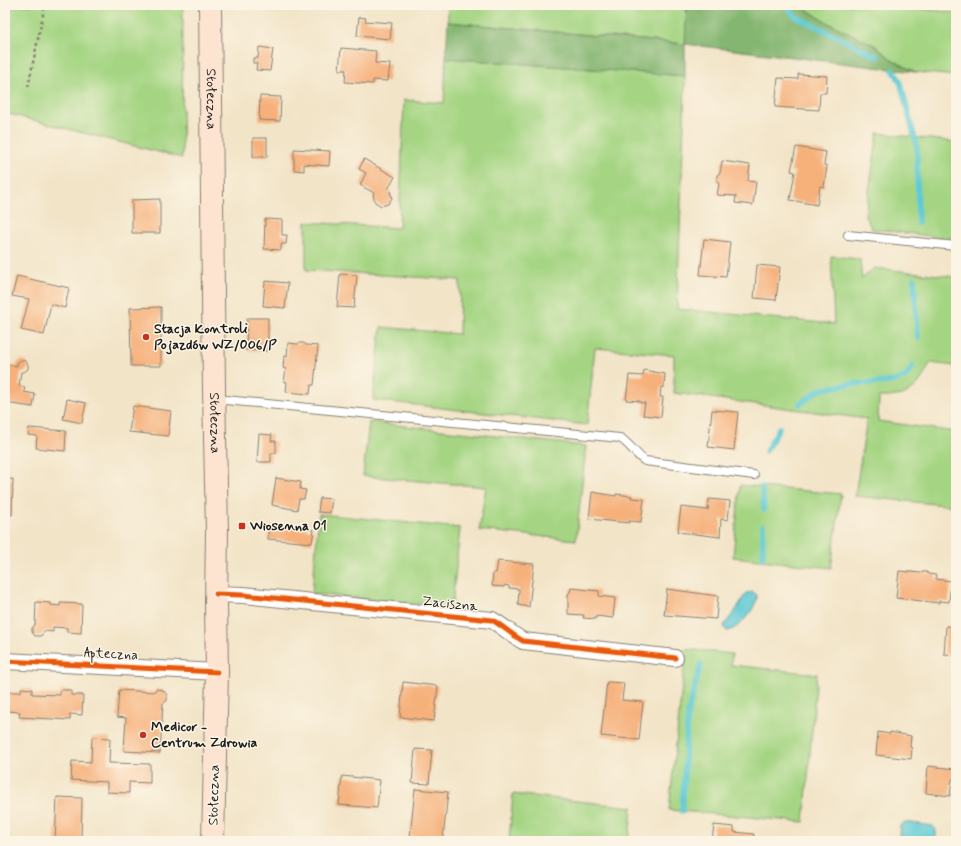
<svg xmlns="http://www.w3.org/2000/svg" width="961" height="846" viewBox="0 0 961 846" font-family="Mynerve,sans-serif">
	<style>
		.green { fill: #a5d583; stroke: #607850 }
		.forest { fill: #84b671; stroke: #506946 }
		.water { fill: #5ecad4; stroke: #3d7378 }
		.lines { fill: none; stroke-linecap: round; stroke-linejoin: round }
		.stream { stroke: #5ecad4; stroke-width: 5.5 }
		.building { fill: #f6b07a }
		.lane-casing { stroke: #878072; stroke-width: 10 }
		.street-casing { stroke: #878072; stroke-width: 18 }
		.secondary-casing { stroke: #878072; stroke-width: 24 }
		.path { stroke: #878072; stroke-width: 2.5; stroke-dasharray: 3 3; stroke-linecap: butt }
		.lane { stroke: #fff; stroke-width: 8 }
		.street { stroke: #fff; stroke-width: 16 }
		.secondary { stroke: #fde4d1; stroke-width: 22 }
		.cycleway-casing { stroke: #fcf5e5; stroke-width: 8 }
		.cycleway { stroke: #e8590c; stroke-width: 5 }
		.poi-dot { fill: #c8321e; stroke: #fcf5e5; stroke-width: 1.5 }
		.labels { text-anchor: middle; dominant-baseline: central; stroke-width: 3; stroke-linejoin: round; paint-order: stroke }
		.street-label { font-size: 14px; fill: #1c1c1c; stroke: #fcf5e5 }
		.poi-label { font-size: 14px; font-weight: bold; fill: #1c1c1c; stroke: #fcf5e5; text-anchor: start }
	</style>
	<rect width="100%" height="100%" fill="#fcf5e5"/>
	<filter id="ink" filterUnits="userSpaceOnUse"><feTurbulence type="fractalNoise" baseFrequency=".025" numOctaves="2"/><feDisplacementMap in="SourceGraphic" scale="8" xChannelSelector="R" yChannelSelector="G"/><feConvolveMatrix kernelMatrix="1 2 1 2 8 2 1 2 1" color-interpolation-filters="sRGB"/></filter>
	<filter id="wash" filterUnits="userSpaceOnUse"><feTurbulence type="fractalNoise" baseFrequency=".012" numOctaves="4" result="noise"/><feDisplacementMap in="SourceGraphic" scale="16" xChannelSelector="R" yChannelSelector="G"/><feGaussianBlur stdDeviation="0.9" result="paint"/><feColorMatrix in="noise" values="0 0 0 0 0 0 0 0 0 0 0 0 0 0 0 0 0 1.4 0 .05"/><feComposite in="paint" operator="in"/></filter>
	<g filter="url(#wash)">
		<rect width="100%" height="100%" fill="#f2e4c7"/>
		<g class="green">
			<path d="M 5,5 L 183,5 L 182,158 L 5,113 Z"/>
			<path d="M 448,5 L 654,5 L 687,8 L 685,44 L 448,22 Z"/>
			<path d="M 800,5 L 907,5 L 907,7 L 956,13 L 956,76 L 915,72 L 891,59 L 876,46 L 824,21 Z"/>
			<path d="M 446,58 L 685,76 L 684,123 L 677,309 L 834,324 L 831,256 L 860,259 L 862,279 L 874,268 L 956,277 L 956,366 L 930,363 C 924,376 916,392 901,395 C 894,397 886,397 879,397 L 878,421 L 956,432 L 956,506 L 855,496 L 867,419 L 674,393 L 674,355 L 595,348 L 587,425 L 373,400 L 381,327 L 459,334 L 460,280 L 306,270 L 306,222 L 399,228 L 404,100 L 444,103 Z"/>
			<path d="M 878,133 L 956,142 L 956,239 L 872,229 L 865,216 Z"/>
			<path d="M 369,422 L 586,446 L 576,540 L 479,530 L 486,487 L 363,476 Z"/>
			<path d="M 740,485 L 841,494 L 831,568 L 733,557 Z"/>
			<path d="M 319,514 L 460,528 L 452,607 L 312,594 Z"/>
			<path d="M 686,649 L 732,654 L 731,665 L 817,674 L 804,822 L 669,810 Z"/>
			<path d="M 513,794 L 632,807 L 629,841 L 509,841 Z"/>
		</g>
		<path class="forest" d="M 687,5 L 800,5 L 824,21 L 876,46 L 891,59 L 915,72 L 685,44 L 685,76 L 446,58 L 448,22 L 685,44 Z"/>
		<g class="water">
			<path d="M 753,592 L 757,595 C 758,607 738,630 727,631 L 724,628 L 725,624 L 736,610 L 746,593 Z"/>
			<path d="M 905,822 L 933,826 C 937,829 937,837 934,841 L 901,841 L 899,836 L 900,826 Z"/>
		</g>
		<g class="lines">
			<g class="stream">
				<path d="M 786,5 L 795,16 L 878,57"/>
				<path d="M 893,70 L 900,81 L 917,147 L 918,223"/>
				<path d="M 914,279 L 918,338"/>
				<path d="M 800,404 L 819,390 L 850,384 L 890,382 L 906,377 L 913,366"/>
				<path d="M 766,451 L 779,428"/>
				<path d="M 762,487 L 764,510"/>
				<path d="M 763,556 L 763,526"/>
				<path d="M 682,811 L 688,712 L 701,664"/>
			</g>
		</g>
		<g id="blocks">
			<g class="building">
				<path d="M 359,17 L 366,18 L 365,21 L 392,23 L 390,39 L 357,36 Z"/>
				<path d="M 259,47 L 273,49 L 270,71 L 256,70 L 257,63 L 253,63 L 253,58 L 258,58 Z"/>
				<path d="M 341,48 L 376,51 L 375,63 L 390,64 L 388,81 L 373,80 L 373,84 L 345,82 L 346,70 L 339,70 Z"/>
				<path d="M 798,74 L 827,76 L 826,93 L 820,93 L 819,110 L 775,107 L 778,78 L 798,79 Z"/>
				<path d="M 260,96 L 281,97 L 280,121 L 259,120 Z"/>
				<rect x="253" y="138" width="14" height="19"/>
				<path d="M 796,147 L 826,152 L 824,165 L 827,166 L 824,187 L 820,186 L 817,205 L 790,200 L 795,172 L 791,171 Z"/>
				<path d="M 294,149 L 330,151 L 329,166 L 304,164 L 304,171 L 294,170 Z"/>
				<path d="M 364,159 L 395,177 L 388,189 L 390,191 L 392,198 L 388,204 L 381,206 L 375,202 L 373,195 L 374,193 L 360,185 L 366,173 L 359,169 Z"/>
				<path d="M 722,161 L 750,165 L 748,181 L 756,182 L 753,205 L 735,203 L 736,196 L 717,195 L 719,184 L 717,181 L 717,175 L 720,173 Z"/>
				<path d="M 160,199 L 160,233 L 132,233 L 132,200 Z"/>
				<path d="M 265,219 L 282,220 L 282,235 L 287,235 L 286,244 L 281,244 L 281,250 L 264,249 Z"/>
				<path d="M 704,239 L 730,242 L 726,277 L 700,275 Z"/>
				<path d="M 757,265 L 780,267 L 776,300 L 754,298 Z"/>
				<path d="M 340,274 L 357,275 L 354,308 L 337,307 Z"/>
				<path d="M 17,276 L 69,288 L 65,308 L 51,304 L 44,335 L 21,330 L 29,299 L 12,296 Z"/>
				<path d="M 265,281 L 288,283 L 285,308 L 263,306 Z"/>
				<path d="M 161,307 L 161,366 L 131,366 L 130,308 Z"/>
				<path d="M 247,318 L 268,318 L 268,351 L 246,350 Z"/>
				<path d="M 288,343 L 298,344 L 300,343 L 304,343 L 306,345 L 318,346 L 314,385 L 311,385 L 310,394 L 286,392 L 287,382 L 284,382 L 286,369 L 283,368 L 284,356 L 287,357 Z"/>
				<path d="M 21,360 L 26,361 L 28,365 L 28,369 L 24,372 L 21,372 L 19,386 L 25,387 L 24,392 L 35,394 L 33,407 L 5,403 L 5,364 L 17,366 L 17,363 Z"/>
				<path d="M 644,370 L 665,374 L 664,387 L 661,387 L 660,397 L 663,397 L 661,417 L 643,415 L 645,403 L 640,403 L 640,401 L 626,400 L 629,375 L 643,376 Z"/>
				<path d="M 67,399 L 86,403 L 82,423 L 63,419 Z"/>
				<path d="M 133,406 L 171,411 L 168,436 L 129,432 Z"/>
				<path d="M 712,410 L 738,412 L 734,450 L 708,447 Z"/>
				<path d="M 29,428 L 66,431 L 65,451 L 36,448 L 37,436 L 28,435 Z"/>
				<path d="M 259,434 L 272,435 L 271,441 L 276,441 L 276,453 L 271,453 L 271,462 L 257,462 Z"/>
				<path d="M 276,478 L 301,482 L 300,489 L 306,490 L 304,499 L 299,499 L 297,510 L 272,505 Z"/>
				<path d="M 13,479 L 12,515 L 5,515 L 5,480 Z"/>
				<path d="M 592,492 L 616,496 L 616,494 L 632,496 L 631,498 L 644,499 L 641,522 L 629,521 L 629,523 L 589,519 Z"/>
				<path d="M 320,498 L 332,499 L 330,513 L 318,512 Z"/>
				<path d="M 709,499 L 730,501 L 728,520 L 721,519 L 720,537 L 678,532 L 681,507 L 708,510 Z"/>
				<path d="M 269,526 L 314,530 L 312,543 L 268,539 Z"/>
				<path d="M 498,561 L 534,564 L 529,607 L 518,605 L 519,589 L 509,588 L 509,586 L 505,585 L 504,587 L 492,586 L 493,573 L 496,573 Z"/>
				<path d="M 899,571 L 921,573 L 922,572 L 927,572 L 928,574 L 936,575 L 936,579 L 951,581 L 949,602 L 939,601 L 939,603 L 896,598 Z"/>
				<path d="M 571,588 L 599,591 L 599,596 L 615,598 L 613,618 L 596,616 L 596,619 L 583,618 L 584,615 L 568,614 L 568,594 L 570,592 Z"/>
				<path d="M 667,589 L 718,596 L 716,619 L 664,615 Z"/>
				<path d="M 36,602 L 51,603 L 51,605 L 60,606 L 60,603 L 82,604 L 81,633 L 67,632 L 67,628 L 53,627 L 53,632 L 44,631 L 44,633 L 40,636 L 35,636 L 32,632 L 32,628 L 35,625 Z"/>
				<path d="M 946,626 L 956,627 L 956,655 L 944,654 Z"/>
				<path d="M 403,682 L 438,686 L 434,721 L 400,717 Z"/>
				<path d="M 607,682 L 624,683 L 622,700 L 643,702 L 639,740 L 601,736 Z"/>
				<path d="M 21,688 L 32,689 L 32,694 L 60,695 L 60,690 L 71,690 L 71,695 L 83,695 L 82,715 L 70,714 L 70,720 L 19,717 L 20,712 L 7,711 L 8,692 L 21,692 Z"/>
				<path d="M 156,689 L 163,690 L 167,695 L 167,701 L 163,703 L 160,753 L 124,751 L 126,718 L 117,717 L 119,690 L 154,692 Z"/>
				<path d="M 878,732 L 890,734 L 890,732 L 911,736 L 910,747 L 912,748 L 911,759 L 876,755 Z"/>
				<path d="M 92,737 L 110,738 L 109,763 L 150,764 L 150,783 L 129,782 L 129,793 L 107,792 L 107,782 L 71,780 L 72,761 L 91,762 Z"/>
				<path d="M 415,749 L 432,750 L 429,784 L 412,783 Z"/>
				<path d="M 928,766 L 956,769 L 955,779 L 952,779 L 950,796 L 926,793 Z"/>
				<path d="M 342,776 L 380,780 L 377,808 L 339,805 Z"/>
				<path d="M 415,789 L 448,792 L 443,839 L 410,836 Z"/>
				<path d="M 57,797 L 82,798 L 81,841 L 55,841 Z"/>
				<path d="M 714,825 L 734,827 L 734,832 L 754,834 L 753,841 L 712,841 Z"/>
			</g>
		</g>
	</g>
	<g filter="url(#ink)">
		<use href="#blocks" fill-opacity="0" stroke="#878072" stroke-width="1"/>
		<g class="lines">
			<defs>
				<g id="lane">
					<path d="M 848,235 L 956,246"/>
					<path d="M 215,399 L 620,438 C 630,444 635,454 645,461 L 754,475"/>
				</g>
				<g id="street">
					<path d="M 216,594 L 243,595 L 492,620 C 503,626 512,635 523,641 L 675,658"/>
					<path d="M 5,661 L 217,672"/>
				</g>
				<g id="secondary">
					<path id="s1" d="M 210,5 L 214,390 L 217,531 L 216,604 L 217,672 L 213,841"/>
				</g>
			</defs>
			<use href="#lane" class="lane-casing"/>
			<use href="#street" class="street-casing"/>
			<use href="#secondary" class="secondary-casing"/>
			<path class="path" d="M 28,87 L 45,5"/>
			<use href="#lane" class="lane"/>
			<use href="#street" class="street"/>
			<use href="#secondary" class="secondary"/>
			<defs>
				<g id="cycleway">
					<path d="M 216,594 L 243,595 L 492,620 C 503,626 512,635 523,641 L 675,658"/>
					<path d="M 5,661 L 217,672"/>
				</g>
			</defs>
			<use href="#cycleway" class="cycleway-casing"/>
			<use href="#cycleway" class="cycleway"/>
		</g>
	</g>
	<g class="poi-dot">
		<circle cx="146" cy="337" r="4"/>
		<rect x="238" y="522" width="8" height="8" rx="2"/>
		<circle cx="143" cy="735" r="4"/>
	</g>
	<g class="labels">
		<g class="street-label">
			<text stroke="none"><textPath href="#s1" startOffset="94">Stołeczna</textPath></text>
			<text stroke="none"><textPath href="#s1" startOffset="418">Stołeczna</textPath></text>
			<text transform="translate(450 604) rotate(6)">Zaciszna</text>
			<text transform="translate(111 654) rotate(3)">Apteczna</text>
			<text transform="translate(214 795) rotate(-89)">Stołeczna</text>
		</g>
		<g class="poi-label">
			<text x="154" y="329">Stacja Kontroli<tspan x="154" dy="16">Pojazdów WZ/006/P</tspan></text>
			<text x="250" y="526">Wiosenna 01</text>
			<text x="151" y="727">Medicor -<tspan x="151" dy="16">Centrum Zdrowia</tspan></text>
		</g>
	</g>
	<rect width="961" height="846" fill="none" stroke="#fcf5e5" stroke-width="20"/>
</svg>
